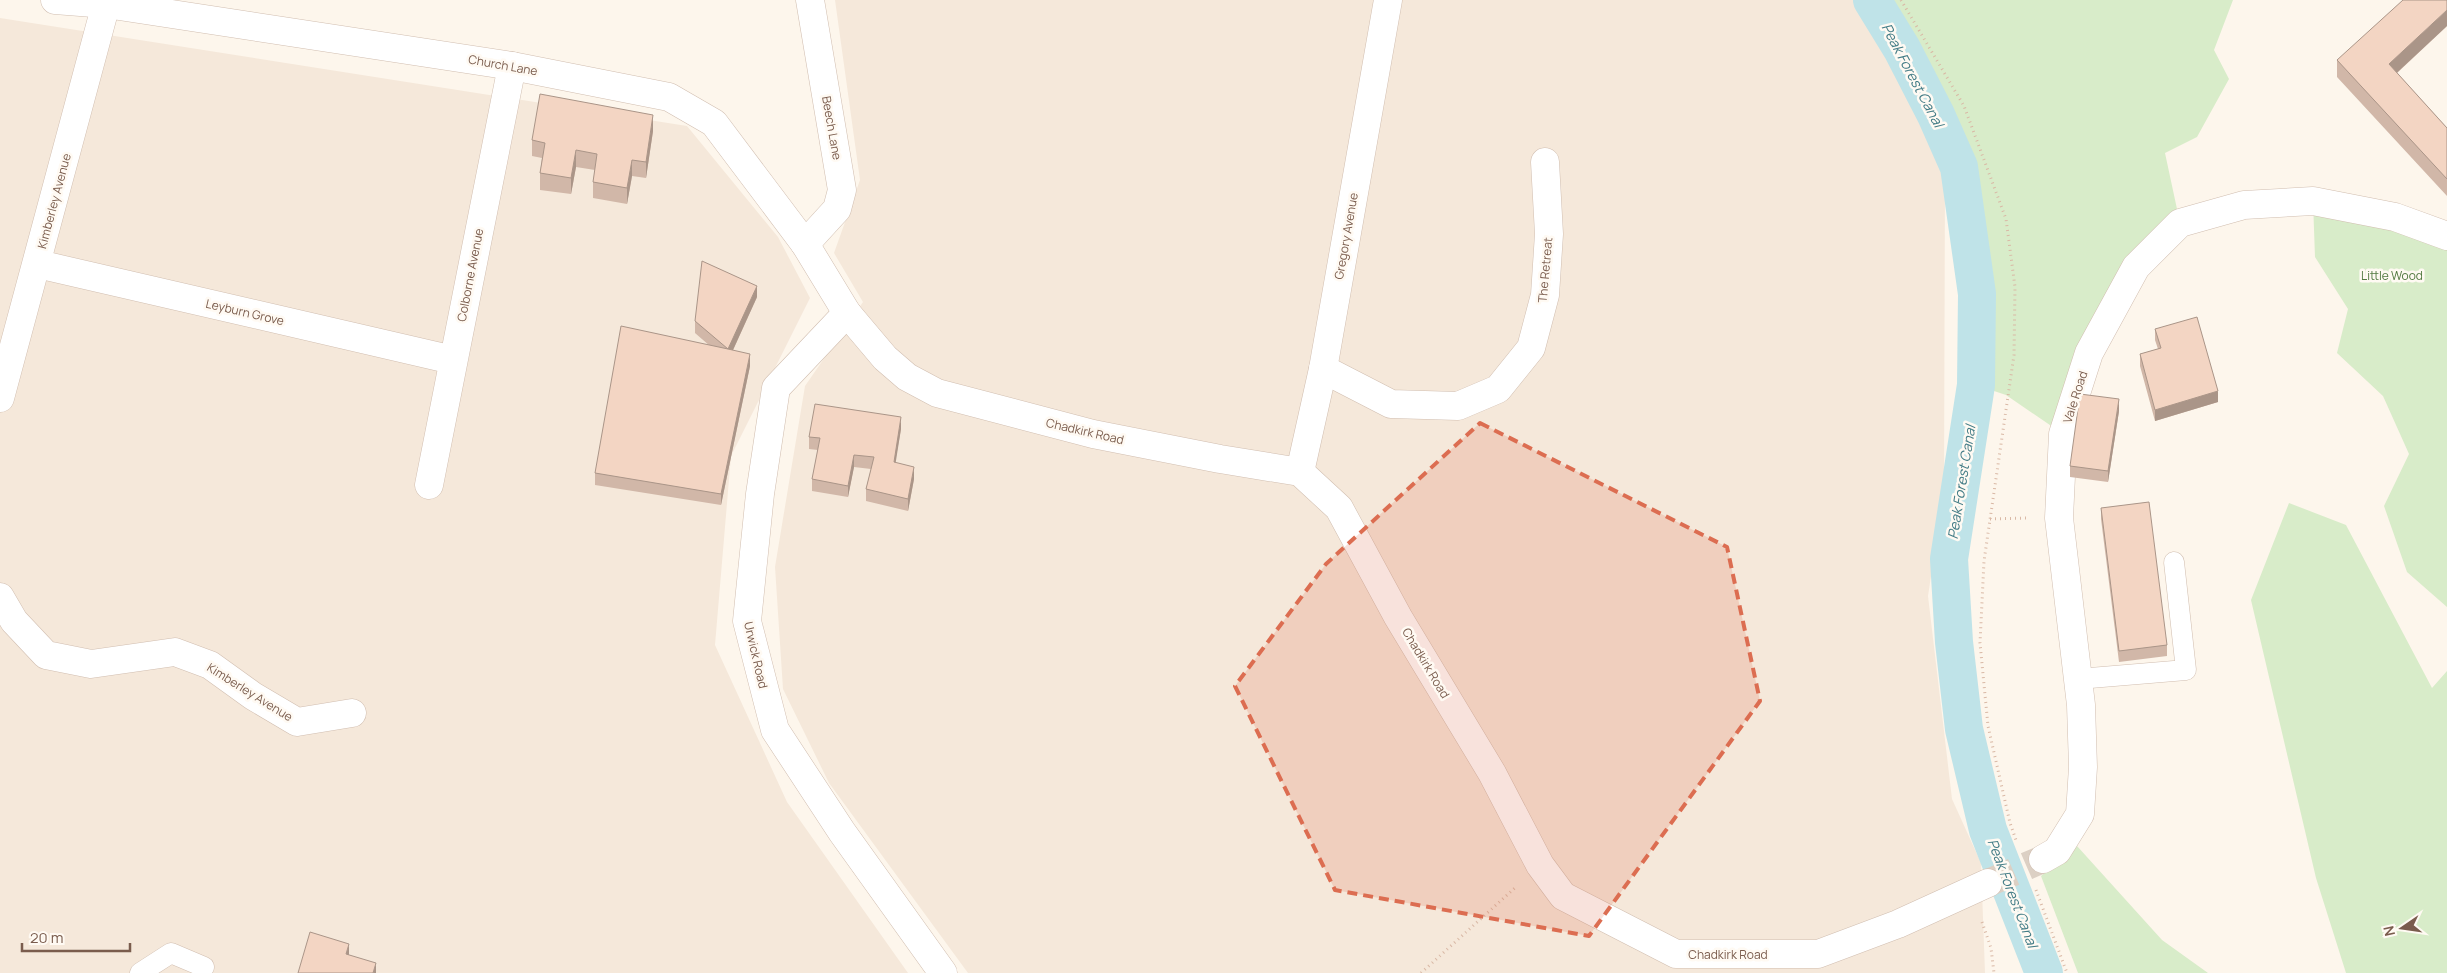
<svg xmlns="http://www.w3.org/2000/svg" width="2447" height="973" viewBox="0 0 2447 973" font-family="Manrope,sans-serif">
	<style>
		.residential { fill: #f5e8da }
		.green { fill: #d8ecc9 }
		.lines { fill: none; stroke-linecap: round; stroke-linejoin: round }
		.canal { stroke: #bfe3e8; stroke-width: 38 }
		.street-tunnel { stroke: #dcd0c4; stroke-width: 28; stroke-dasharray: 28 14; stroke-linecap: butt }
		.lane-casing { stroke: #d1beb0; stroke-width: 21 }
		.street-casing { stroke: #d1beb0; stroke-width: 29 }
		.path { stroke: #d9b8a5; stroke-width: 3; stroke-dasharray: 1 4; stroke-linecap: butt }
		.lane { stroke: #fff; stroke-width: 20 }
		.street { stroke: #fff; stroke-width: 28 }
		.wall { fill: #d1b7a8 }
		.shaded-wall { fill: #aa9588 }
		.building { fill: #f3d5c3; stroke: #aa9588 }
		.marked { fill: #dc6d51; fill-opacity: 0.2; stroke: #dc6d51; stroke-width: 4; stroke-dasharray: 10 6; stroke-linejoin: round }
		.labels { text-anchor: middle; dominant-baseline: central; stroke-width: 5; stroke-linejoin: round; paint-order: stroke }
		.street-label { font-size: 12px; fill: #7a5c4d; stroke: #fffaf3 }
		.park-label { font-size: 12px; fill: #537a41; stroke: #fffaf3 }
		.water-label { font-size: 14px; font-style: italic; fill: #437c86; stroke: #fffaf3 }
	</style>
	<rect width="100%" height="100%" fill="#fdf6ec"/>
	<g class="residential">
		<path d="M 835,0 L 1859,0 L 1945,172 L 1944,491 L 1928,596 L 1952,799 L 1981,863 L 1985,973 L 968,973 L 829,783 L 783,689 L 775,567 L 805,386 L 863,302 L 834,253 L 860,180 Z"/>
		<path d="M 0,18 L 687,126 L 778,237 L 810,298 L 731,456 L 715,645 L 787,802 L 908,973 L 0,973 Z"/>
	</g>
	<g class="green">
		<path d="M 1872,0 L 2233,0 L 2214,50 L 2229,79 L 2197,137 L 2165,153 L 2180,223 L 2136,267 L 2063,434 L 2006,395 L 1976,385 L 1977,294 L 1959,167 L 1936,115 L 1902,49 Z"/>
		<path d="M 2313,201 L 2447,236 L 2447,607 L 2407,572 L 2384,506 L 2409,454 L 2383,396 L 2337,353 L 2348,309 L 2315,257 Z"/>
		<path d="M 2289,503 L 2346,525 L 2432,688 L 2447,671 L 2447,973 L 2346,973 L 2316,878 L 2251,600 Z"/>
		<path d="M 2077,846 L 2162,940 L 2208,973 L 2078,973 L 2041,876 Z"/>
	</g>
	<g class="lines">
		<path class="canal" d="M 1872,0 L 1902,49 L 1936,115 L 1959,167 L 1977,294 L 1976,385 L 1949,559 L 1954,642 L 1964,729 L 1988,830 L 2044,973"/>
		<path class="street-tunnel" d="M 1988,883 L 2043,859"/>
		<defs>
			<g id="lane">
				<path d="M 2078,679 L 2186,670 L 2174,562"/>
				<path d="M 140,973 L 171,953 L 204,967"/>
			</g>
			<g id="street">
				<path d="M 55,0 L 106,4 L 512,66 L 669,97 L 714,123 L 805,244 L 847,313 L 885,358 L 907,377 L 937,393 L 1093,434 L 1220,459 L 1300,472 L 1339,508 L 1398,617 L 1492,773 L 1540,865 L 1563,896 L 1676,954 L 1818,954 L 1898,924 L 1988,883"/>
				<path d="M 805,244 L 837,209 L 842,190 L 810,0"/>
				<path d="M 38,264 L 453,360"/>
				<path d="M 847,313 L 776,388 L 760,494 L 747,621 L 775,730 L 842,832 L 943,973"/>
				<path d="M 1323,369 L 1391,404 L 1458,406 L 1498,389 L 1531,348 L 1545,295 L 1549,234 L 1545,162"/>
				<path d="M 0,398 L 106,4"/>
				<path d="M 1300,472 L 1323,369 L 1388,0"/>
				<path d="M 429,485 L 512,66"/>
				<path d="M 0,597 L 14,621 L 46,655 L 91,664 L 175,652 L 210,665 L 253,696 L 297,722 L 352,713"/>
				<path d="M 2043,859 L 2057,851 L 2080,814 L 2083,767 L 2081,705 L 2059,518 L 2063,434 L 2089,353 L 2136,267 L 2180,223 L 2244,205 L 2313,201 L 2395,217 L 2447,236"/>
			</g>
		</defs>
		<use href="#lane" class="lane-casing"/>
		<use href="#street" class="street-casing"/>
		<g class="path">
			<path d="M 1901,0 L 1964,106 L 2006,219 L 2015,287 L 2014,355 L 1984,561 L 1980,643 L 1988,726 L 2010,823 L 2016,840"/>
			<path d="M 1990,519 L 2028,518"/>
			<path d="M 2036,890 L 2067,973"/>
			<path d="M 1982,922 L 1991,948 L 1994,973"/>
			<path d="M 1421,973 L 1517,886"/>
		</g>
		<use href="#lane" class="lane"/>
		<use href="#street" class="street"/>
	</g>
	<g class="wall">
		<path d="M 2447,26 L 2397,73 L 2447,128 L 2447,196 L 2337,77 L 2337,60 Z"/>
		<path d="M 653,131 L 646,178 L 632,176 L 627,204 L 593,198 L 593,182 L 595,170 L 576,167 L 571,194 L 540,190 L 540,173 L 542,158 L 532,156 L 532,140 Z"/>
		<path d="M 757,297 L 733,350 L 750,366 L 721,505 L 595,485 L 595,473 L 710,346 L 695,333 L 695,321 Z"/>
		<path d="M 2155,329 L 2218,402 L 2155,421 L 2140,366 L 2140,354 L 2158,349 L 2155,340 Z"/>
		<path d="M 2119,411 L 2108,482 L 2070,477 L 2070,466 Z"/>
		<path d="M 901,429 L 895,462 L 914,479 L 908,511 L 866,501 L 866,489 L 871,469 L 854,467 L 848,497 L 812,491 L 812,479 L 818,450 L 809,449 L 809,437 Z"/>
		<path d="M 2101,508 L 2167,645 L 2167,656 L 2119,662 L 2101,519 Z"/>
	</g>
	<g class="shaded-wall">
		<path d="M 2447,10 L 2447,26 L 2389,80 L 2389,64 Z"/>
		<path d="M 653,115 L 653,131 L 646,178 L 646,162 Z"/>
		<path d="M 576,150 L 576,167 L 571,194 L 571,178 Z"/>
		<path d="M 632,160 L 632,176 L 627,204 L 627,188 Z"/>
		<path d="M 757,286 L 757,297 L 728,361 L 728,349 Z"/>
		<path d="M 750,354 L 750,366 L 721,505 L 721,494 Z"/>
		<path d="M 2218,391 L 2218,402 L 2155,421 L 2155,410 Z"/>
		<path d="M 2119,399 L 2119,411 L 2108,482 L 2108,471 Z"/>
		<path d="M 901,417 L 901,429 L 894,473 L 894,462 Z"/>
		<path d="M 854,455 L 854,467 L 848,497 L 848,486 Z"/>
		<path d="M 914,467 L 914,479 L 908,511 L 908,499 Z"/>
		<path d="M 349,944 L 349,960 L 346,954 Z"/>
		<path d="M 376,963 L 376,973 L 373,973 Z"/>
	</g>
	<g class="building">
		<path d="M 2403,0 L 2447,0 L 2447,10 L 2389,64 L 2447,128 L 2447,179 L 2337,60 Z"/>
		<path d="M 540,94 L 653,115 L 646,162 L 632,160 L 627,188 L 593,182 L 597,154 L 576,150 L 571,178 L 540,173 L 545,143 L 532,140 Z"/>
		<path d="M 702,261 L 757,286 L 728,349 L 750,354 L 721,494 L 595,473 L 621,326 L 728,349 L 695,321 Z"/>
		<path d="M 2197,317 L 2218,391 L 2155,410 L 2140,354 L 2161,348 L 2155,329 Z"/>
		<path d="M 2080,394 L 2119,399 L 2108,471 L 2070,466 Z"/>
		<path d="M 815,404 L 901,417 L 894,462 L 914,467 L 908,499 L 866,489 L 874,457 L 854,455 L 848,486 L 812,479 L 820,438 L 809,437 Z"/>
		<path d="M 2149,502 L 2167,645 L 2119,651 L 2101,508 Z"/>
		<path d="M 310,932 L 349,944 L 346,954 L 376,963 L 373,973 L 298,973 Z"/>
	</g>
	<path class="marked" d="M 1480,423 L 1727,547 L 1760,701 L 1589,936 L 1335,890 L 1235,686 L 1326,564 Z"/>
	<g class="labels">
		<g class="street-label">
			<text transform="translate(503 65) rotate(10)">Church Lane</text>
			<text transform="translate(832 128) rotate(80)">Beech Lane</text>
			<text transform="translate(54 201) rotate(-75)">Kimberley Avenue</text>
			<text transform="translate(1346 236) rotate(-80)">Gregory Avenue</text>
			<text transform="translate(1545 270) rotate(-85)">The Retreat</text>
			<text transform="translate(470 275) rotate(-79)">Colborne Avenue</text>
			<text transform="translate(245 312) rotate(13)">Leyburn Grove</text>
			<text transform="translate(2075 397) rotate(-72)">Vale Road</text>
			<text transform="translate(1085 431) rotate(13)">Chadkirk Road</text>
			<text transform="translate(756 655) rotate(77)">Urwick Road</text>
			<text transform="translate(1426 663) rotate(59)">Chadkirk Road</text>
			<text transform="translate(250 692) rotate(32)">Kimberley Avenue</text>
			<text x="1728" y="954">Chadkirk Road</text>
		</g>
		<g class="park-label">
			<text x="2392" y="275">Little Wood</text>
		</g>
		<g class="water-label">
			<text transform="translate(1913 75) rotate(62)">Peak Forest Canal</text>
			<text transform="translate(1961 482) rotate(-81)">Peak Forest Canal</text>
			<text transform="translate(2013 893) rotate(69)">Peak Forest Canal</text>
		</g>
	</g>
	<g transform="translate(2402 928) rotate(257)" stroke="#fffaf3" stroke-width="4" paint-order="stroke">
	<path d="M0-4L9 19L0 12L-9 19Z" fill="#7a5c4d"/>
	<text y="-8" font-size="14" font-weight="bold" text-anchor="middle" fill="#7a5c4d">N</text>
	</g>
	<path d="M22 943v8h108v-8" fill="none" stroke="#7a5c4d" stroke-width="2.5"/>
	<text x="30" y="943" font-size="15" fill="#7a5c4d" stroke="#fffaf3" stroke-width="4" paint-order="stroke">20 m</text>
</svg>
